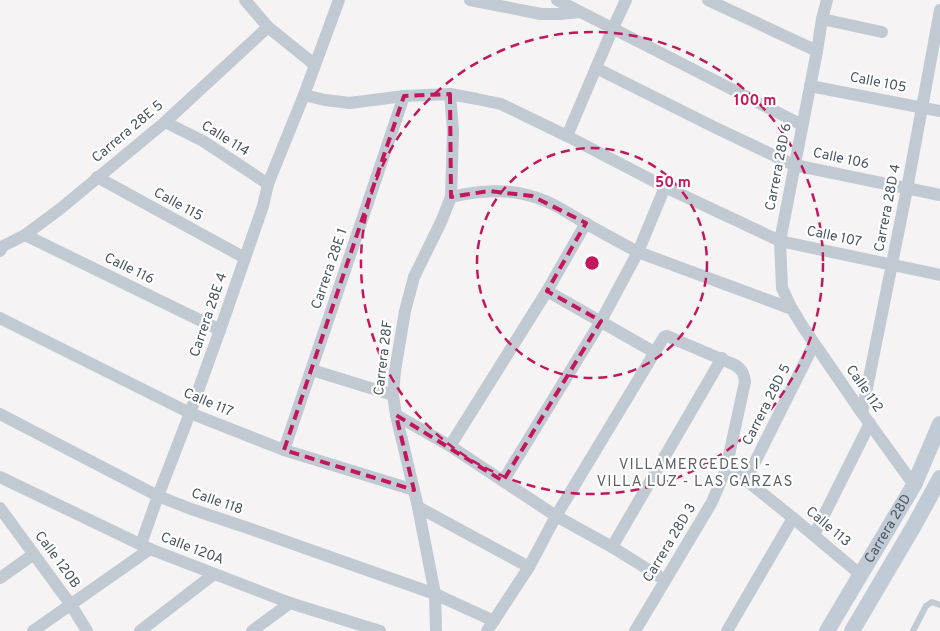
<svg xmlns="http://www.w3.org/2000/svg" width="940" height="631" viewBox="0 0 940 631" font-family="Overpass,sans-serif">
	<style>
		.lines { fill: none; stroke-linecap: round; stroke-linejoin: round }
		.lane { stroke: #c1cad2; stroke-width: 6 }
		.street { stroke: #c1cad2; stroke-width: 12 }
		.secondary { stroke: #c1cbd6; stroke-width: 16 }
		.marked { fill: none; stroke: #c2185b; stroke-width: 4; stroke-dasharray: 10 6; stroke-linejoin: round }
		.ring { fill: none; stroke: #c2185b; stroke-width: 2.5; stroke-dasharray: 9 6 }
		.labels { text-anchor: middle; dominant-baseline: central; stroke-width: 4.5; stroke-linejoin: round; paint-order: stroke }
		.street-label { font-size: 14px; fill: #4a5661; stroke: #fff }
		.neighbourhood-label { font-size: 15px; letter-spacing: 1px; fill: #5f6368; stroke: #fff }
		.centre { fill: #c2185b; stroke: #fff; stroke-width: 2.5 }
		.ring-label { font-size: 15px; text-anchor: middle; font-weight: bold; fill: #c2185b; stroke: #fff; stroke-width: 4.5; stroke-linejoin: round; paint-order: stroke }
	</style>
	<rect width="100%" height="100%" fill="#f5f3f3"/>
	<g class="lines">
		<path class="lane" d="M 913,631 L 926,606 L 932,602 L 940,605"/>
		<g class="street">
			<path d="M 245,0 L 268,27 L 315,65"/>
			<path d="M 470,0 L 541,14 L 560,14 L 580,12"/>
			<path d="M 557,0 L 802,125"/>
			<path d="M 708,0 L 817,51"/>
			<path d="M 827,0 L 822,19 L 817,51 L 780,241 L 782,288 L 792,309 L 803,327 L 862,413 L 914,485"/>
			<path d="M 822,19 L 882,32"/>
			<path d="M 596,68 L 714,127 L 794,165 L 940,195"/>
			<path d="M 810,86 L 940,111"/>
			<path d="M 304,95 L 325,100 L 350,103 L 404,96 L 450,94 L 477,99 L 501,104 L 567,136 L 665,187 L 780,241 L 940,275"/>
			<path d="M 165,122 L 203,141 L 268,184"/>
			<path d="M 567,136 L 613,28 L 626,0"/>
			<path d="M 97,177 L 245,258"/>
			<path d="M 665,187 L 638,252 L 792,309"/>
			<path d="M 451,197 C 478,191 505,188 531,196 C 550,201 567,212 583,222 C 601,232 619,242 638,252 L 601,321 L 503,481"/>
			<path d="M 25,235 L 220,330"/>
			<path d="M 0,251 L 3,246 L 25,235 L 60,209 L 165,122 L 268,27"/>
			<path d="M 547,291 L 654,352"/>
			<path d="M 0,318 L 190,413 L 284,450 L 414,490"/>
			<path d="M 312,370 L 393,395"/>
			<path d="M 862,413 L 907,189 L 940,10"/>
			<path d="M 0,414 L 158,496 L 191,509 L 245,527 L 435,594 L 494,621"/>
			<path d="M 396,415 L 450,446 L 556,516 L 612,547 L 665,580"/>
			<path d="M 450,446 L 547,291 L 586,223"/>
			<path d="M 284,450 L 404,96"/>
			<path d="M 726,469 L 746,480 L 793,518 L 861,575"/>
			<path d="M 0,477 L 150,549 L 290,603 L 380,631"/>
			<path d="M 746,480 L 814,344"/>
			<path d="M 418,507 L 529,567"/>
			<path d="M 0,508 L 71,605 L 87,631"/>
			<path d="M 814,535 L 870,423"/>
			<path d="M 141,544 L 158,496 L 190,413 L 220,330 L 263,206 L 268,184 L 304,95 L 339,0"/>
			<path d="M 612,547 L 722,358"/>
			<path d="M 0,578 L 34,554"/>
			<path d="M 33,631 L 150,549"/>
			<path d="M 140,631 L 214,574"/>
			<path d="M 252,631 L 290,603"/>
			<path d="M 436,631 L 435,594 L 418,507 L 396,415 L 393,395 L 395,371 L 405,311 L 414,277 L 441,222 L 451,197 L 453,130 L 450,94"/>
			<path d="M 487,631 L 529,567 L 556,516 L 661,342 L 664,337 L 667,336 L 735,365 C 742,370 744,373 745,382 L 726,469 L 712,502 L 635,631"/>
			<path d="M 727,631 L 793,518"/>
		</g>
		<g class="secondary">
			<path id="s1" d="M 827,631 L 914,485 L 940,424"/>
			<path d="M 852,631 L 915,524 L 940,478"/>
		</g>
	</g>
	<path class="marked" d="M 450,94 L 451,197 L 489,191 L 532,196 L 586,223 L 547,291 L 601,321 L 503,481 L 396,415 L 414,490 L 284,450 L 404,96 Z"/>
	<g class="ring">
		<circle cx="592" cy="263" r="115"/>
		<circle cx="592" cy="263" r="231"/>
	</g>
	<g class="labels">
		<g class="street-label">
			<text transform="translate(878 83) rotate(11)">Calle 105</text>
			<text transform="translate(128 132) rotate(-40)">Carrera 28E 5</text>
			<text transform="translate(225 139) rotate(32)">Calle 114</text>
			<text transform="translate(841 159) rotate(12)">Calle 106</text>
			<text transform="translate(779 167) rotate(-79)">Carrera 28D 6</text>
			<text transform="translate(178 205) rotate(29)">Calle 115</text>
			<text transform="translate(888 208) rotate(-79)">Carrera 28D 4</text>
			<text transform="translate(834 237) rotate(12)">Calle 107</text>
			<text transform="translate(129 269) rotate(26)">Calle 116</text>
			<text transform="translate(330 269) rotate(-71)">Carrera 28E 1</text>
			<text transform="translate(209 315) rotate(-71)">Carrera 28E 4</text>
			<text transform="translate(384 358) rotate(-83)">Carrera 28F</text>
			<text transform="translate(864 389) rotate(55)">Calle 112</text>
			<text transform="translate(208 403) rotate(23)">Calle 117</text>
			<text transform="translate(767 405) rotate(-63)">Carrera 28D 5</text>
			<text transform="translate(217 502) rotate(19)">Calle 118</text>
			<text transform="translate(828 527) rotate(40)">Calle 113</text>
			<text stroke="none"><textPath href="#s1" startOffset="119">Carrera 28D</textPath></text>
			<text transform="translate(670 543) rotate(-59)">Carrera 28D 3</text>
			<text transform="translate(192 549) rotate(21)">Calle 120A</text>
			<text transform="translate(57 560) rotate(54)">Calle 120B</text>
		</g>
		<g class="neighbourhood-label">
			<text x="695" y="465">VILLAMERCEDES I -<tspan x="695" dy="17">VILLA LUZ - LAS GARZAS</tspan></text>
		</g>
	</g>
	<circle cx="592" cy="263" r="8" class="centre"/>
	<g class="ring-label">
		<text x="755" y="105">100 m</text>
		<text x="673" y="187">50 m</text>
	</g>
</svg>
